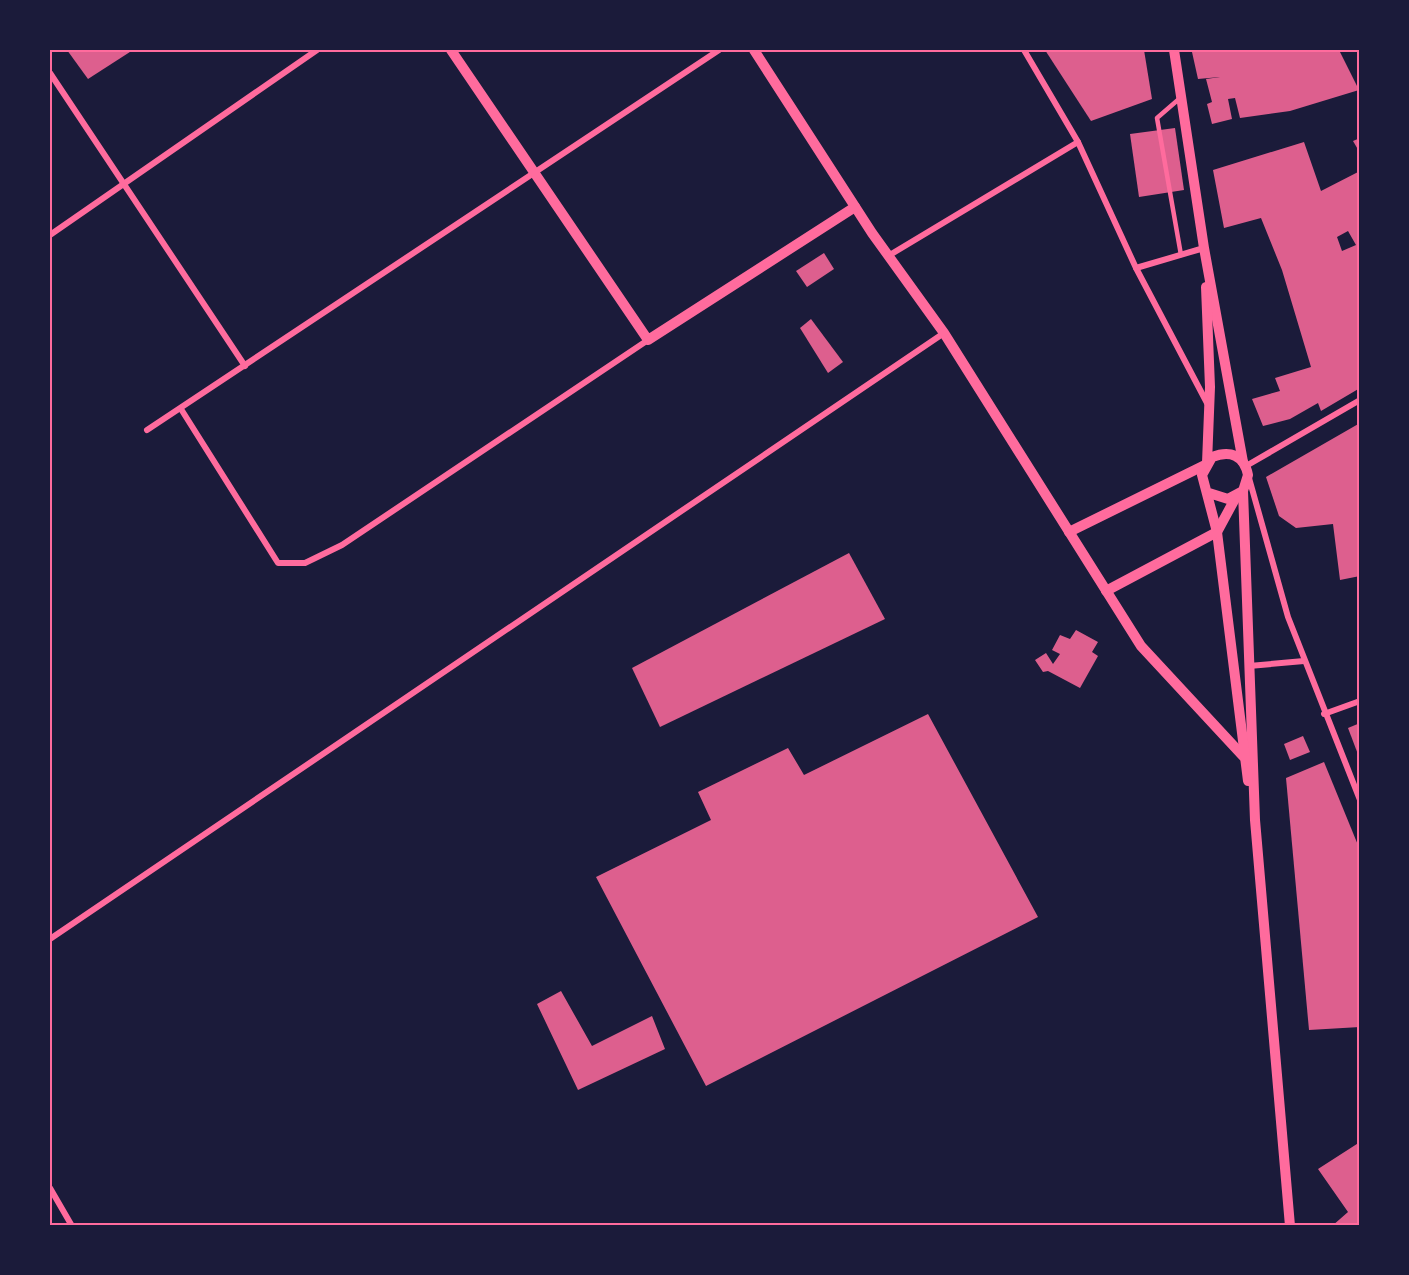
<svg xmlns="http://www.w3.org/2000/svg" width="1409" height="1275" viewBox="0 0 1409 1275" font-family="'Fira Sans Condensed',sans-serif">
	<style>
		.building { fill: #dd5f8e; fill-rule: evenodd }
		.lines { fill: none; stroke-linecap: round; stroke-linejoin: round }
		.service { stroke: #ff6b9d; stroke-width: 4.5 }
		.minor { stroke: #ff6b9d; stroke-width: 6 }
		.tertiary { stroke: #ff6b9d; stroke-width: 10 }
		.neatline { fill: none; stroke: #ff6b9d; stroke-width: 2 }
	</style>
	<rect width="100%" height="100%" fill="#1b1b3a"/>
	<g class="building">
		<path d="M 67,50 L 133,50 L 88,79 Z"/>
		<path d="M 1045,50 L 1144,50 L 1152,99 L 1091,121 Z"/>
		<path d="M 1204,50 L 1339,50 L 1359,90 L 1290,111 L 1240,118 L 1235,98 L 1228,99 L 1232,119 L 1212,124 L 1207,104 L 1212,102 L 1206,79 L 1220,77 L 1198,79 L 1192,52 Z"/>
		<path d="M 1175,128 L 1184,190 L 1139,197 L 1130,134 Z"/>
		<path d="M 1360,138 L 1360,153 L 1353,141 Z"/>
		<path d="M 1304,142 L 1321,191 L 1360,171 L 1360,388 L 1321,411 L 1318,403 L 1290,419 L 1263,426 L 1252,399 L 1280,391 L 1275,378 L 1311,367 L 1282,270 L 1261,218 L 1224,228 L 1213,170 ZM 1348,231 L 1356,245 L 1342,251 L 1337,237 Z"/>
		<path d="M 824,253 L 834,269 L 807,287 L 796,271 Z"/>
		<path d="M 811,319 L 843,362 L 828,373 L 800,328 Z"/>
		<path d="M 1360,423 L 1360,576 L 1340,580 L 1333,524 L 1296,528 L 1279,516 L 1266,477 Z"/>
		<path d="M 849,553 L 885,619 L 660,727 L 632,668 Z"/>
		<path d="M 1076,630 L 1098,642 L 1092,652 L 1098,656 L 1080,688 L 1048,671 L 1043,672 L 1035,660 L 1046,653 L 1053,664 L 1060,654 L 1052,650 L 1060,635 L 1070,639 Z"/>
		<path d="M 928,714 L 1038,917 L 706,1086 L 596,877 L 711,820 L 698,792 L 788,748 L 804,775 Z"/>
		<path d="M 1360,723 L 1360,757 L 1359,757 L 1348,728 Z"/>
		<path d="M 1303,736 L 1310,752 L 1290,760 L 1284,744 Z"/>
		<path d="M 1324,762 L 1360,850 L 1360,1027 L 1309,1030 L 1286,778 Z"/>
		<path d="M 561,991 L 592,1046 L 652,1016 L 665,1049 L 578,1090 L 537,1004 Z"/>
		<path d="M 1360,1142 L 1360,1226 L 1332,1226 L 1348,1212 L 1318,1169 Z"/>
	</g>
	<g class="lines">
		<path class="service" d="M 1179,99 L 1157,118 L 1181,255"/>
		<g class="minor">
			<path d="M 1024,50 L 1078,142 L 1136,268 L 1207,403"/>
			<path d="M 1359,50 L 1360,51"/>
			<path d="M 50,73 L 245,366"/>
			<path d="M 50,235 L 317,50"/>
			<path d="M 888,256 L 1078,142"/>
			<path d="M 1136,268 L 1204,248"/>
			<path d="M 181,409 L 278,563 L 305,563 L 342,545 L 648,340"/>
			<path d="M 147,430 L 719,50"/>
			<path d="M 1246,466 L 1360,400"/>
			<path d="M 1249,478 L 1288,617 L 1360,800"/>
			<path d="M 1249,666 L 1304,661"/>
			<path d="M 1324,714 L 1360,701"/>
			<path d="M 50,939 L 944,333"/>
			<path d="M 50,1188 L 72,1226"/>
		</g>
		<g class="tertiary">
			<path d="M 451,50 L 648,340 L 855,207"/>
			<path d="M 754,50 L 872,233 L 944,333 L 1141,646 L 1243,756"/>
			<path d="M 1174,50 L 1204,248 L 1243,462"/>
			<path d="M 1206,287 L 1210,387 L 1207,463"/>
			<path d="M 1243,491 L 1255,820 L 1290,1226"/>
			<path d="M 1209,493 L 1228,499 L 1243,491 L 1248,475 C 1244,455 1230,450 1212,457 L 1202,475 L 1217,532 L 1248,781"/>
			<path d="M 1069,532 L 1205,465"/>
			<path d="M 1106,591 L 1217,532 L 1236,497"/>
		</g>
	</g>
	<rect width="1409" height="1275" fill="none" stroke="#1b1b3a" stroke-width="102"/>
	<rect x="51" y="51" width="1307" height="1173" class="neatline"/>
</svg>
